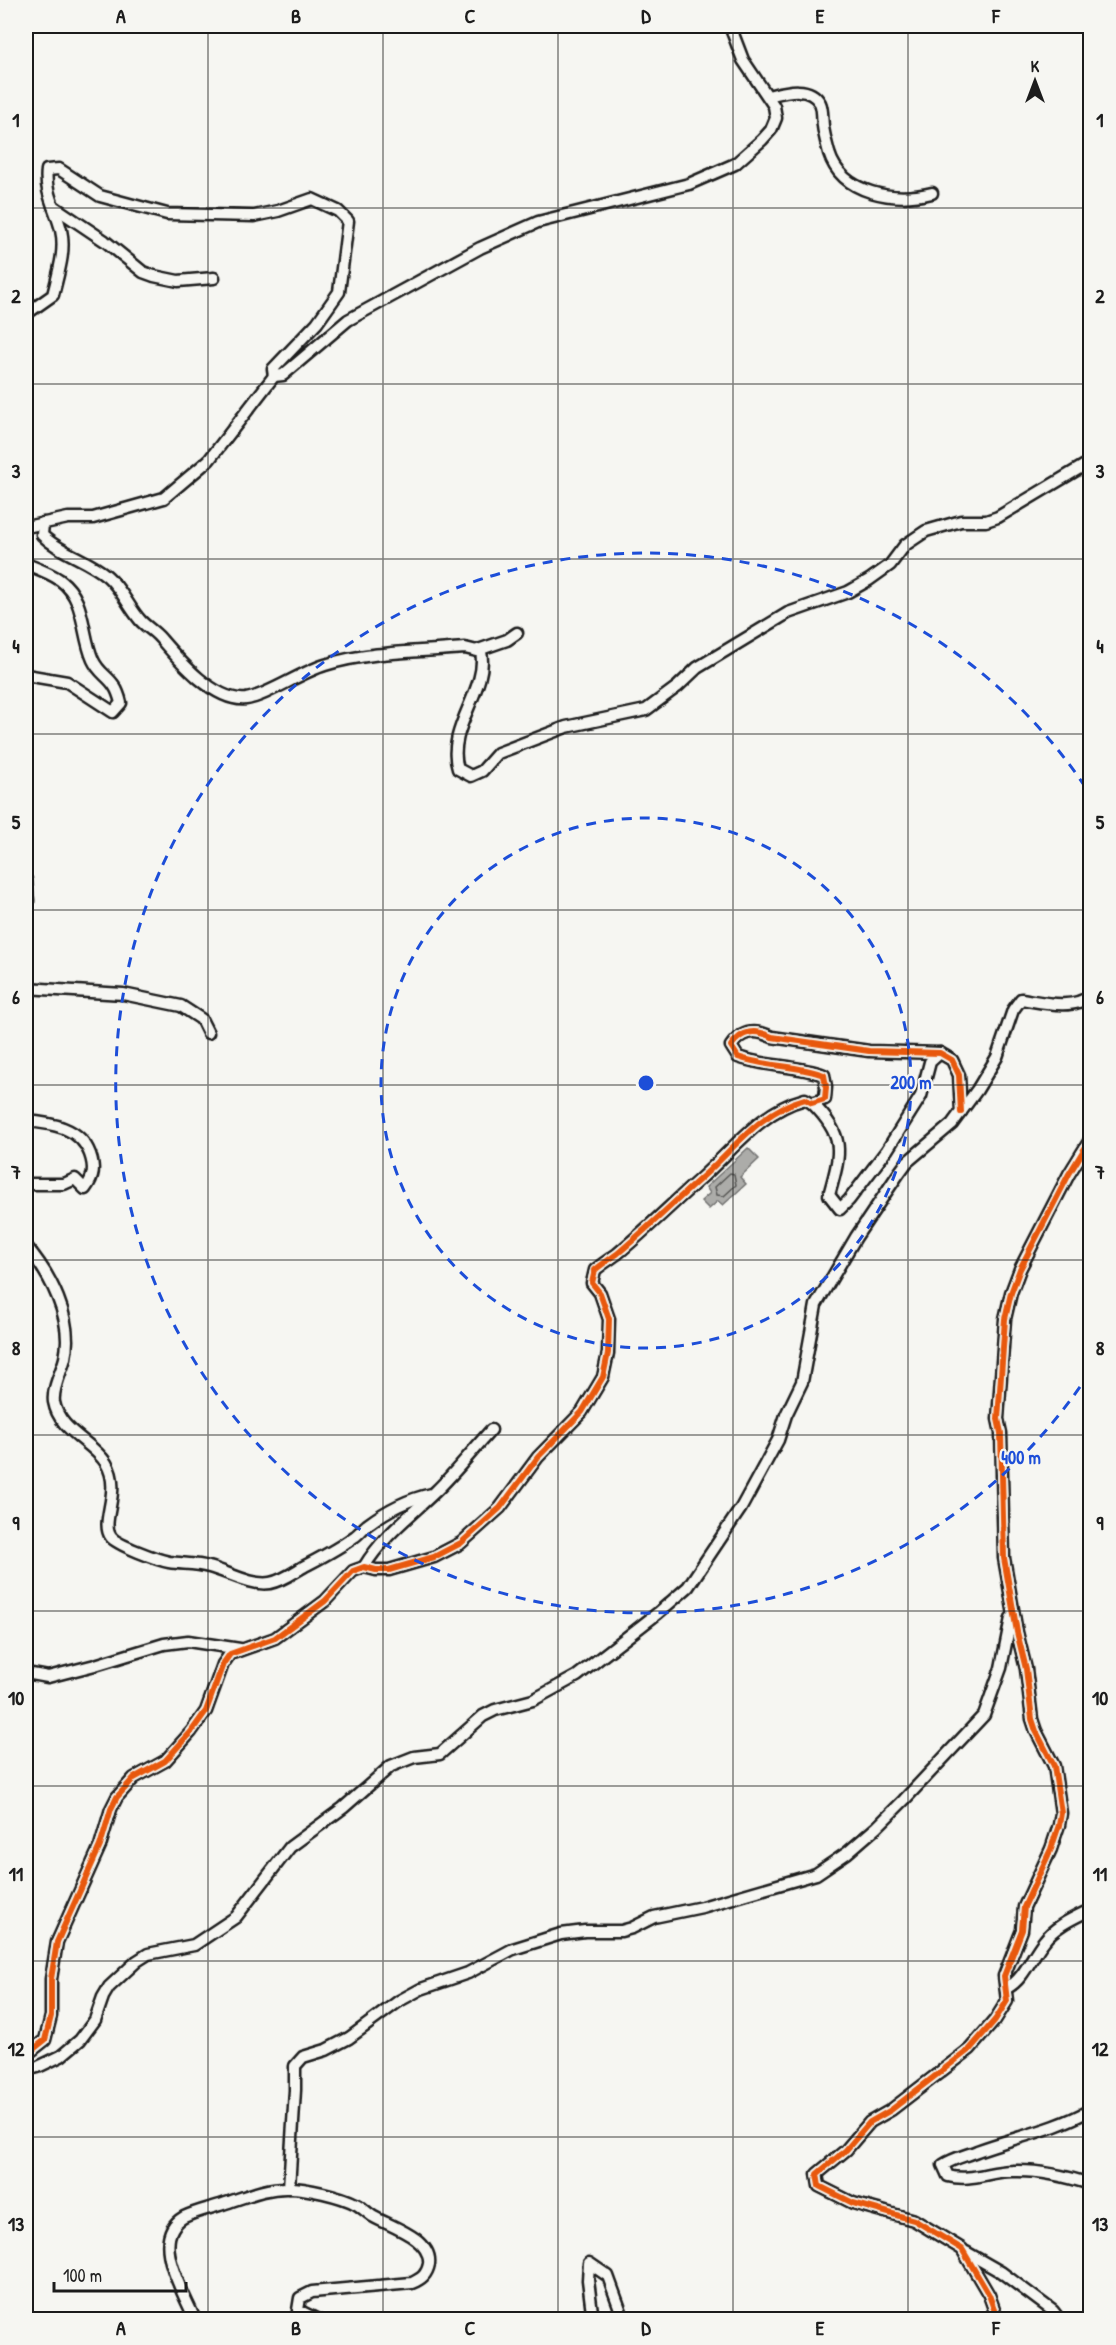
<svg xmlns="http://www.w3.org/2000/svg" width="1116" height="2345" viewBox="0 0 1116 2345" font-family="'Patrick Hand',sans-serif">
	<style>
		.water { fill: #acaca9; stroke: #727271; stroke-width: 1.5 }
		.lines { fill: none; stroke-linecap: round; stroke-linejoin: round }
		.shore { stroke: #565654; stroke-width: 1.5 }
		.minor-casing { stroke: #1c1c1c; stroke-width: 15 }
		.minor { stroke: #f6f6f2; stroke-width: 10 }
		.cycleway-casing { stroke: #f6f6f2; stroke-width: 10 }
		.cycleway { stroke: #e8590c; stroke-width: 6 }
		.grid { fill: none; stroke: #1c1c1c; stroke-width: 1.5; stroke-opacity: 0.55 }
		.ring { fill: none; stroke: #1d4ed8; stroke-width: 3; stroke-dasharray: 10 8 }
		.centre { fill: #1d4ed8; stroke: #f6f6f2; stroke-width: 3 }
		.ring-label { font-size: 18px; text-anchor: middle; font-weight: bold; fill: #1d4ed8; stroke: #f6f6f2; stroke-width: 4.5; stroke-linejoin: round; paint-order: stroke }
		.neatline { fill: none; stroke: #1c1c1c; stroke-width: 2 }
		.grid-label { font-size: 20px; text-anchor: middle; font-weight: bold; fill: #1c1c1c }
	</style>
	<rect width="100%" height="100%" fill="#f6f6f2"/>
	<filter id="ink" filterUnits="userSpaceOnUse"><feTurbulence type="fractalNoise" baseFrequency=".0167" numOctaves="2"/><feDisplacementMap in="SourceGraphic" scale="12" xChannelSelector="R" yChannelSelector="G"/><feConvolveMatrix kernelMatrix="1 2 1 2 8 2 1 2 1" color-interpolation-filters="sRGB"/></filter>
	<g filter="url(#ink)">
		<path class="water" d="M 748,1148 L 759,1159 L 740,1177 L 746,1184 L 723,1205 L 718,1201 L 709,1209 L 701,1201 L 710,1193 L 706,1187 Z"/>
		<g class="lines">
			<path class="shore" d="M 730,1173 L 734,1174 L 736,1185 L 724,1196 L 717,1195 L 715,1187 Z"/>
			<defs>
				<g id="minor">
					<path d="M 768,96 C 784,92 810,84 820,103 C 823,109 822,119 823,126 C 824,135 827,145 829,153 C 842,195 895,202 932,193"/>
					<path d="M 53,206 L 105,241 L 143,272 L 154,276 L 178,281 L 214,278"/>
					<path d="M 26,314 L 53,295 C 58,274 66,251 61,230 C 56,209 44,192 47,170 L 59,169 L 100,196 L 167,214 L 254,216 L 278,211 L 312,199 L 338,211 L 348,221 L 339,292 L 317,323 L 273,369 L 274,376 L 283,375 L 348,320 L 480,248 L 538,222 L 689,184 L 735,164 L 762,140 L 771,130 L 776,118 L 774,106 L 743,60 L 730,26"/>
					<path d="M 43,523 L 42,535 C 60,553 87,559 107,576 C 121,588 128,606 140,620 C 145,626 154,631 160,638 C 178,659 214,702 246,699 C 267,696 301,672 325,665 C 370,651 419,652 465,648 L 481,652 C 489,689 445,729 458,769 L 471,776 L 482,771 L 498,753 L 566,727 L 646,710 L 677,687 L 697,668 L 788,613 L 848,592 L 869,580 L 890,565 L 905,545 L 926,531 L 961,521 L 986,521 L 998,517 L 1090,462"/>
					<path d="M 26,527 L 68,518 L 93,518 L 164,498 L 209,460 L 274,376"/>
					<path d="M 26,564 C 36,568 50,573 60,580 C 86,599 81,633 93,660 C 101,678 115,676 121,703 L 113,712 L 67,682 L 26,675"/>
					<path d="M 478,650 L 507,640 L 517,633"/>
					<path d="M 26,880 L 28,901 L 26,918"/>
					<path d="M 26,988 L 123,994 L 181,1006 L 201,1019 L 208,1033"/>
					<path d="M 812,1103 C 846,1137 841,1152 829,1195 L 840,1209 L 849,1200 L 887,1150 L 921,1096 L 930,1062 L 940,1053"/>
					<path d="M 26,1121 C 51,1123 80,1127 90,1154 C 95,1168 94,1177 85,1189 L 75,1179 L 64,1184 L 26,1184"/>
					<path d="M 26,1246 C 50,1274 74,1319 65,1358 C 62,1371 52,1388 54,1402 C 59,1431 92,1441 106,1463 C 123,1491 99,1521 111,1537 C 117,1545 158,1560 169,1562 C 182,1564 196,1563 209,1567 C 228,1572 251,1586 270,1583 C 282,1581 293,1573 303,1567 C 320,1558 338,1549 354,1537 C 359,1534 362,1529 367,1525 C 387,1510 408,1499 432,1494"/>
					<path d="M 364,1567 C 382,1537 410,1516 435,1492 C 455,1473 472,1451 491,1430"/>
					<path d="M 26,1673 L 48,1677 L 95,1665 L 164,1644 L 188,1641 L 240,1649"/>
					<path d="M 1007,1988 C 1024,1979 1031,1957 1044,1941 C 1055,1926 1074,1918 1090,1910"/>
					<path d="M 26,2055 L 45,2040 L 51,2016 L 51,1979 L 57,1942 L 100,1846 L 111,1809 L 117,1797 L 134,1778 L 165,1761 L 191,1732 L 206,1711 L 223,1664 L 230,1654 L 275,1638 L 325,1601 L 353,1571 L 364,1567 L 376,1570 L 389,1570 L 434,1557 L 461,1543 L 500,1508 L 538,1457 L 582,1412 L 603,1377 L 608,1353 L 609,1319 L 600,1293 L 592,1283 L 595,1270 C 602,1264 610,1259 617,1254 C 646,1230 672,1204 700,1179 C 734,1149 760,1111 805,1099 L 812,1103 L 825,1099 L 826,1087 L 824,1075 C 797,1065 766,1067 738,1057 L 731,1046 C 742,1030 755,1029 772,1037 L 869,1051 L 940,1053 L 952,1060 L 959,1075 L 961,1112"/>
					<path d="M 26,2070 L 38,2067 L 61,2056 L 80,2040 L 95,2020 L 103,1997 L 109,1987 L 137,1961 L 148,1954 L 194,1945 L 236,1917 L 290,1847 L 343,1808 L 391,1766 L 414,1757 L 440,1754 L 483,1716 L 495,1710 L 533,1700 L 577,1676 L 658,1613 L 688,1587 L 741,1508 L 778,1440 L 786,1415 L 802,1382 L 816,1305 L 856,1237 L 899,1173 L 907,1162 L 952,1124 L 977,1090 L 997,1057 L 1013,1010 L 1021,999 C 1041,1002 1075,1011 1090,995"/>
					<path d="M 1090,2110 C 1055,2130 1015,2137 977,2151 C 965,2156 954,2158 943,2165 L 948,2176 C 971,2182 990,2171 1012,2171 C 1038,2170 1066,2176 1090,2184"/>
					<path d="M 289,2188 L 295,2090 L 295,2066 L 303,2057 L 326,2050 L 349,2038 L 399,2001 L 421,1989 L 468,1973 L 513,1949 L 561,1934 L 585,1931 L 621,1931 L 632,1928 L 654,1917 L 702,1907 L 816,1874 L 847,1853 L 877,1827 L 904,1800 L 984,1715 L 1001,1668 L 1011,1618"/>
					<path d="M 966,2252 L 1001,2272 L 1053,2311 L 1060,2320"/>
					<path d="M 195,2320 C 184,2292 148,2238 184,2217 C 196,2211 211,2208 223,2204 C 245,2197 266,2187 289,2188 C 306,2188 341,2196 356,2204 C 362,2207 367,2213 374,2217 C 392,2227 432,2239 429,2264 C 427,2275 421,2279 412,2283 L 312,2292 L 300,2298 L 298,2310 L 318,2320"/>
					<path d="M 593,2320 L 588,2280 L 589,2263 L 608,2276 L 624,2320"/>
					<path d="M 998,2320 L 989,2295 L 962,2249 L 914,2220 L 853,2203 L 819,2186 L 817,2174 L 846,2150 L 870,2122 L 891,2110 L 970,2049 L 995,2020 L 1007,2001 L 1004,1976 L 1022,1930 L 1024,1907 L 1051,1849 L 1059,1825 L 1061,1813 L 1054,1766 L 1036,1731 L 1032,1719 L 1026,1669 L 1017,1632 L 1004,1558 L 1001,1433 L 998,1419 L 1005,1319 L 1011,1293 L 1020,1269 L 1069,1174 L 1090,1140"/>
				</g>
			</defs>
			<use href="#minor" class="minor-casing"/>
			<use href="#minor" class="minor"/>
			<defs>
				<g id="cycleway">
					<path d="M 26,2055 L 45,2040 L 51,2016 L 51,1979 L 57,1942 L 100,1846 L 111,1809 L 117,1797 L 134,1778 L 165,1761 L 191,1732 L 206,1711 L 223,1664 L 230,1654 L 275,1638 L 325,1601 L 353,1571 L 364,1567 L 376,1570 L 389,1570 L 434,1557 L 461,1543 L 500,1508 L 538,1457 L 582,1412 L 603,1377 L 608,1353 L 609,1319 L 600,1293 L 592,1283 L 595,1270 C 602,1264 610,1259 617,1254 C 646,1230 672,1204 700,1179 C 734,1149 760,1111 805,1099 L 812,1103 L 825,1099 L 826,1087 L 824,1075 C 797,1065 766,1067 738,1057 L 731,1046 C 742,1030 755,1029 772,1037 L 869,1051 L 940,1053 L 952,1060 L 959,1075 L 961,1112"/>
					<path d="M 998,2320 L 989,2295 L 962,2249 L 914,2220 L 853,2203 L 819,2186 L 817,2174 L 846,2150 L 870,2122 L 891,2110 L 970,2049 L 995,2020 L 1007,2001 L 1004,1976 L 1022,1930 L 1024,1907 L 1051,1849 L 1059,1825 L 1061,1813 L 1054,1766 L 1036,1731 L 1032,1719 L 1026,1669 L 1017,1632 L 1004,1558 L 1001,1433 L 998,1419 L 1005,1319 L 1011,1293 L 1020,1269 L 1069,1174 L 1090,1140"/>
				</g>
			</defs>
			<use href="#cycleway" class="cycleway-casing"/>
			<use href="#cycleway" class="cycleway"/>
		</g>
	</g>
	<path class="grid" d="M 208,26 L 208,2320M 383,26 L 383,2320M 558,26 L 558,2320M 733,26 L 733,2320M 908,26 L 908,2320M 26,208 L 1090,208M 26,384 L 1090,384M 26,559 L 1090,559M 26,734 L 1090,734M 26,910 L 1090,910M 26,1085 L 1090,1085M 26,1260 L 1090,1260M 26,1435 L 1090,1435M 26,1611 L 1090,1611M 26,1786 L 1090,1786M 26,1961 L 1090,1961M 26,2137 L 1090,2137"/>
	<g class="ring">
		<circle cx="646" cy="1083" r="265"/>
		<path d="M1090 1372A530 530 0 1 1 1090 794"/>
	</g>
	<circle cx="646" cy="1083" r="9" class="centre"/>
	<g class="ring-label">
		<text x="911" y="1089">200 m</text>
		<text x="1021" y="1464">400 m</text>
	</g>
	<rect width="1116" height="2345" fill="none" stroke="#f6f6f2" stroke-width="66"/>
	<g transform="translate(1035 81)" stroke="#f6f6f2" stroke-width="4.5" paint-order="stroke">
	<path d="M0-4.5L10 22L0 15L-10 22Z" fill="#1c1c1c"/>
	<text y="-9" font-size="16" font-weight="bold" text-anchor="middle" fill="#1c1c1c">K</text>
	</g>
	<path d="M54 2282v9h132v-9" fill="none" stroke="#1c1c1c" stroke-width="3"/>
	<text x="63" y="2282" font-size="18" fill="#1c1c1c" stroke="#f6f6f2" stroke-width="4.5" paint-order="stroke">100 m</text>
	<rect x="33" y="33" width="1050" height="2279" class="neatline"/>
	<g class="grid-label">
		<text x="121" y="23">A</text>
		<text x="296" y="23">B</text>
		<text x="470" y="23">C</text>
		<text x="646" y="23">D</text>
		<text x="820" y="23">E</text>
		<text x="996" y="23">F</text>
		<text x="16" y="127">1</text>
		<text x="1100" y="127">1</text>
		<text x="16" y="303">2</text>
		<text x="1100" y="303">2</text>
		<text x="16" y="478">3</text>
		<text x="1100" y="478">3</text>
		<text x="16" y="653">4</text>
		<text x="1100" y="653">4</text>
		<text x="16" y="829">5</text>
		<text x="1100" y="829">5</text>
		<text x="16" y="1004">6</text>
		<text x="1100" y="1004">6</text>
		<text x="16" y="1179">7</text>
		<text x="1100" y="1179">7</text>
		<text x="16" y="1355">8</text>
		<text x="1100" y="1355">8</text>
		<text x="16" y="1530">9</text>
		<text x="1100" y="1530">9</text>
		<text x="16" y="1705">10</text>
		<text x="1100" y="1705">10</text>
		<text x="16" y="1881">11</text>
		<text x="1100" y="1881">11</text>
		<text x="16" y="2056">12</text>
		<text x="1100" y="2056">12</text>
		<text x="16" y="2231">13</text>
		<text x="1100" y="2231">13</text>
		<text x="121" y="2335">A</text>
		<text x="296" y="2335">B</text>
		<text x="470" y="2335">C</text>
		<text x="646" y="2335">D</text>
		<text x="820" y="2335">E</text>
		<text x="996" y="2335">F</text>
	</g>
</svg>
